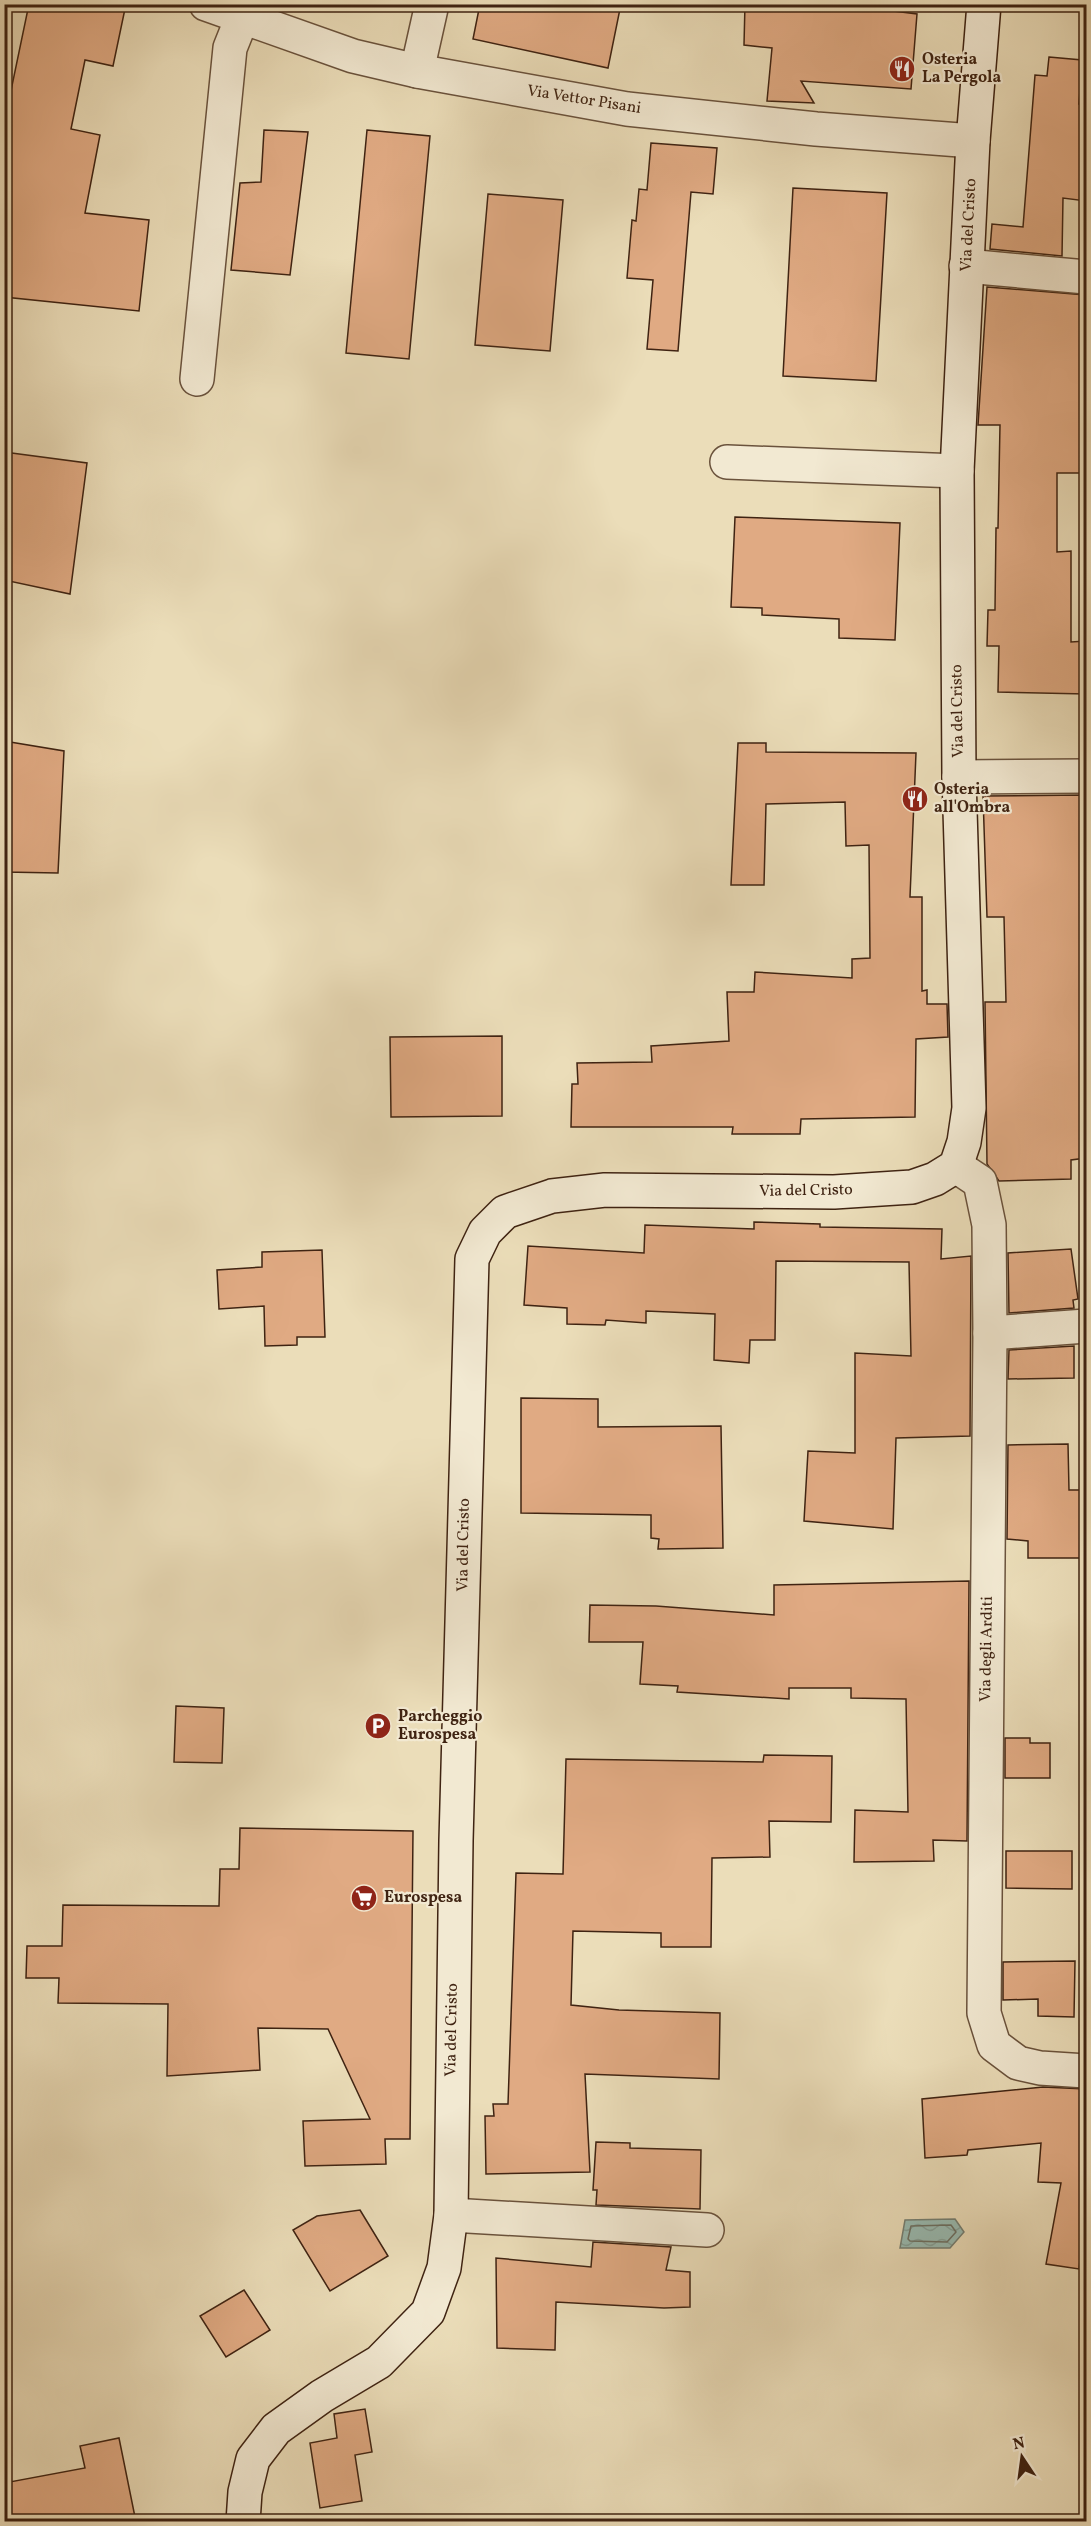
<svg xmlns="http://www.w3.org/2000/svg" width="1091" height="2526" viewBox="0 0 1091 2526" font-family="Vollkorn,serif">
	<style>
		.water { fill: url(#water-waves); stroke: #747e72; stroke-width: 1.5 }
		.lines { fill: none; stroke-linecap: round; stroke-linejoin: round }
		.shore { stroke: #6c6f62; stroke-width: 1.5 }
		.building { fill: #e0aa83; stroke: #3f2312; stroke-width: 1.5 }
		.street-casing { stroke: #6a523c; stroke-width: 36 }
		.secondary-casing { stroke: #3f2312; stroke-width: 36 }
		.street { stroke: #f2e9d2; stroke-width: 33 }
		.secondary { stroke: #f2e9d2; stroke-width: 33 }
		.labels { text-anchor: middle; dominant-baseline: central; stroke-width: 4.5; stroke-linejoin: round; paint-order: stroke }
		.poi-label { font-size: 16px; font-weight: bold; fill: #3f2312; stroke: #f2e9d2; text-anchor: start }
		.street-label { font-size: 16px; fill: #3f2312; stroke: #f2e9d2 }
	</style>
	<defs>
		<pattern id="water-waves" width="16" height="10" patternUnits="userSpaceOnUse" patternTransform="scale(1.5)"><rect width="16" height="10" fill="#98bbb2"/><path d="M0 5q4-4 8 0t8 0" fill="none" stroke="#84a098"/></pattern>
	</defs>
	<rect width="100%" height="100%" fill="#ebddb9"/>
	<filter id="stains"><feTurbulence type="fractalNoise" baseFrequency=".00333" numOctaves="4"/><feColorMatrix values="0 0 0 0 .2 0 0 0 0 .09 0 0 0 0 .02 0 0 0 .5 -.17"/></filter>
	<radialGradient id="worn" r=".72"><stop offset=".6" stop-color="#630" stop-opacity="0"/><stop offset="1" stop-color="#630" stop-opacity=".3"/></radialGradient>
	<path class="water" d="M 955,2219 L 964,2232 L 950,2248 L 900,2248 L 905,2220 Z"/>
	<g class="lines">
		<path class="shore" d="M 951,2225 L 956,2232 L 947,2242 L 910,2241 L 908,2239 L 911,2226 Z"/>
	</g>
	<g class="building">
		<path d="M 29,4 L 126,4 L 113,66 L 85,60 L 71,129 L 100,135 L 85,213 L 149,220 L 139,311 L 4,297 L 4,244 L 10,195 L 4,195 L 4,124 Z"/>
		<path d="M 480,4 L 621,4 L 608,68 L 473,39 Z"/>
		<path d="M 745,4 L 838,4 L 917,14 L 911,89 L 801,81 L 814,103 L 767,101 L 772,48 L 744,45 Z"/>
		<path d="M 1049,57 L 1082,60 L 1079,104 L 1086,105 L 1086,201 L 1063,198 L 1062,256 L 990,249 L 992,224 L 1023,227 L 1035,75 L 1047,76 Z"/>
		<path d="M 264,130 L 308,132 L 290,275 L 231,270 L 240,183 L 261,182 Z"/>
		<path d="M 367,130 L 430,136 L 409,359 L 346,353 Z"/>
		<path d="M 651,143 L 717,148 L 713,194 L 691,192 L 678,351 L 647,349 L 653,280 L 627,278 L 632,220 L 636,221 L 639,189 L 647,190 Z"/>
		<path d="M 793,188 L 887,193 L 876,381 L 783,376 Z"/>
		<path d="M 488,194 L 563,200 L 550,351 L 475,345 Z"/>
		<path d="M 987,287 L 1086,295 L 1086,473 L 1057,473 L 1057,552 L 1071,551 L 1071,642 L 1086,641 L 1086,694 L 998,692 L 999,646 L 987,646 L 988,610 L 995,610 L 996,528 L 998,528 L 1000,425 L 978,425 Z"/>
		<path d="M 4,452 L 87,463 L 70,594 L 4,580 Z"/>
		<path d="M 735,517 L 900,523 L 895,640 L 839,638 L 839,619 L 762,615 L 762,608 L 731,607 Z"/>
		<path d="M 4,741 L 64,751 L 58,873 L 4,872 Z"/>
		<path d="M 738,743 L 766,743 L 766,752 L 916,753 L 910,897 L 922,897 L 922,991 L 927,990 L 927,1004 L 947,1004 L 948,1037 L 916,1039 L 915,1117 L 801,1119 L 800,1134 L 732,1134 L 733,1127 L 571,1127 L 572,1084 L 578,1084 L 577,1063 L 652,1062 L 651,1046 L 729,1041 L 727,992 L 754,992 L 755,972 L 852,978 L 852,959 L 870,958 L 869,845 L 846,846 L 845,802 L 766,804 L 764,885 L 731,885 Z"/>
		<path d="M 1086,795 L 1086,1158 L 1071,1160 L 1071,1179 L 999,1181 L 987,1164 L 985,1002 L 1006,1002 L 1004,917 L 987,917 L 983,796 Z"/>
		<path d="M 502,1036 L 502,1116 L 391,1117 L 390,1037 Z"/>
		<path d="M 754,1222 L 820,1224 L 820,1227 L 942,1229 L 941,1259 L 971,1256 L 970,1436 L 896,1438 L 893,1529 L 804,1521 L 808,1451 L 855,1453 L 855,1353 L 911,1356 L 909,1262 L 776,1261 L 775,1340 L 750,1340 L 749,1363 L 714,1360 L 715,1314 L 646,1311 L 646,1323 L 606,1320 L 605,1325 L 567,1324 L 567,1308 L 524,1305 L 528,1246 L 644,1253 L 645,1225 L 754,1229 Z"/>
		<path d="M 1071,1249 L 1078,1299 L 1073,1300 L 1074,1308 L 1009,1313 L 1008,1253 Z"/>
		<path d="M 322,1250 L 325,1337 L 297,1337 L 297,1345 L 265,1346 L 264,1306 L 219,1309 L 217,1270 L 262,1267 L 262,1252 Z"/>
		<path d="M 1074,1346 L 1074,1378 L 1008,1379 L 1009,1350 Z"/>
		<path d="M 521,1398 L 598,1399 L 598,1427 L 721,1426 L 723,1548 L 658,1549 L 659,1539 L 651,1538 L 651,1515 L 521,1513 Z"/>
		<path d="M 1068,1444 L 1069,1490 L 1086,1490 L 1086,1558 L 1028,1558 L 1028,1541 L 1007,1539 L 1008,1445 Z"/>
		<path d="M 969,1581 L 967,1841 L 933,1840 L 934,1861 L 854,1862 L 855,1810 L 908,1812 L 906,1699 L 851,1698 L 851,1688 L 789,1688 L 789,1699 L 677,1692 L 678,1686 L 640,1684 L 643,1642 L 589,1642 L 590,1605 L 656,1606 L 774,1615 L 774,1585 Z"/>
		<path d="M 176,1706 L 224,1708 L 222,1763 L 174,1762 Z"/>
		<path d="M 1005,1738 L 1030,1738 L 1030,1743 L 1050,1743 L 1050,1778 L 1005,1778 Z"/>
		<path d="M 764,1755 L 832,1756 L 831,1822 L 769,1821 L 770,1857 L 712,1858 L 711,1947 L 661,1947 L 661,1933 L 573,1931 L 571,2005 L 619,2010 L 720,2013 L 719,2079 L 585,2074 L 590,2172 L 486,2174 L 485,2116 L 494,2116 L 493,2104 L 508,2104 L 516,1873 L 563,1874 L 566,1759 L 763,1762 Z"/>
		<path d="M 240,1828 L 413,1831 L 410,2139 L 385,2139 L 386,2164 L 305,2166 L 303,2121 L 370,2119 L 328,2029 L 258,2028 L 260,2070 L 167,2076 L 168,2004 L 58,2003 L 59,1978 L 26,1978 L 27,1946 L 62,1946 L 63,1905 L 219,1906 L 220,1869 L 239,1869 Z"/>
		<path d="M 1006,1851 L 1072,1851 L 1072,1889 L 1006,1888 Z"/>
		<path d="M 1075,1961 L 1074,2017 L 1038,2016 L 1038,1999 L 1003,2000 L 1003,1962 Z"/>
		<path d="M 1043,2087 L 1086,2089 L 1086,2253 L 1081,2252 L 1079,2269 L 1046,2264 L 1061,2183 L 1038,2182 L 1041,2143 L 968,2150 L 967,2155 L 925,2158 L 922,2099 Z"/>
		<path d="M 596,2142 L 630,2143 L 630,2148 L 701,2150 L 700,2209 L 596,2205 L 597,2190 L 593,2190 Z"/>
		<path d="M 360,2210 L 388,2256 L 330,2291 L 293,2230 L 317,2216 Z"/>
		<path d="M 593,2242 L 671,2247 L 666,2270 L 690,2272 L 690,2307 L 664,2308 L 556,2302 L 555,2350 L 497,2348 L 496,2258 L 591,2267 Z"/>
		<path d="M 244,2290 L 270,2330 L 226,2357 L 200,2316 Z"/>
		<path d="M 365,2409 L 372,2452 L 355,2455 L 362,2501 L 320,2508 L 310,2443 L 337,2438 L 334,2414 Z"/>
		<path d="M 119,2438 L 135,2517 L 108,2522 L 4,2522 L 4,2483 L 85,2468 L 80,2446 Z"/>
	</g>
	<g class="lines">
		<defs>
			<g id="street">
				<path d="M 206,4 L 353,56 L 417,71 L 627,109 L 816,129 L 973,141"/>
				<path d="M 417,71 L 432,4"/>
				<path d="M 966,266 L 1086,277"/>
				<path d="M 197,379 L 230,48 L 242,18"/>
				<path d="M 727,462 L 957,471"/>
				<path d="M 959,777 L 1086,776"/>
				<path d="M 956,1166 L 980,1182 L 989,1225 L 990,1333 L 984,2013 L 994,2045 L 1018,2063 L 1040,2068 L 1086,2071"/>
				<path d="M 990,1333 L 1086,1326"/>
				<path d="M 451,2215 L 707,2230"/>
			</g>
			<path id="secondary" d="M 243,2522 L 245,2492 L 253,2459 L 276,2429 L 322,2396 L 379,2362 L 428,2312 L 444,2268 L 451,2215 L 456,1841 L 472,1259 L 485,1232 L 505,1212 L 552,1196 L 605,1190 L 834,1192 L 912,1187 L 935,1179 L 956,1166 L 964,1142 L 969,1108 L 959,777 L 957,471 L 973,141 L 984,4"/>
		</defs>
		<use href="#street" class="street-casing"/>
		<use href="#secondary" class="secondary-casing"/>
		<use href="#street" class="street"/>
		<use href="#secondary" class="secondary"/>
	</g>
	<defs>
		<symbol id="restaurant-disc" viewBox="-11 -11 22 22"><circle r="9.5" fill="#8f2418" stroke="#f2e9d2"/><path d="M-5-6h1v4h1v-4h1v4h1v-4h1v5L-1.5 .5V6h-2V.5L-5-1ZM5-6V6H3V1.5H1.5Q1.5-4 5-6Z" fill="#fff"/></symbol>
		<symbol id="parking-disc" viewBox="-11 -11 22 22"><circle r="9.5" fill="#8f2418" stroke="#f2e9d2"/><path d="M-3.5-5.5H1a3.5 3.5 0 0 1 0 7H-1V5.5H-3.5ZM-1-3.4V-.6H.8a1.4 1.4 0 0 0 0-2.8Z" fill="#fff"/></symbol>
		<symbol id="supermarket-disc" viewBox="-11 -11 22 22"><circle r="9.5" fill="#8f2418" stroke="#f2e9d2"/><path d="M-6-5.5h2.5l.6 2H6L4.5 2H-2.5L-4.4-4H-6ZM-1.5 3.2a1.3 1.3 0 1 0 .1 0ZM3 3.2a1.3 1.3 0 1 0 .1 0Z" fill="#fff"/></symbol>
	</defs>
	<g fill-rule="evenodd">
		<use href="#restaurant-disc" x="887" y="54" width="30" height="30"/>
		<use href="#restaurant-disc" x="900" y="784" width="30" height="30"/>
		<use href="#parking-disc" x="363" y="1711" width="30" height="30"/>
		<use href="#supermarket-disc" x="349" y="1883" width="30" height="30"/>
	</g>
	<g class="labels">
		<g class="poi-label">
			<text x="922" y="60">Osteria<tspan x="922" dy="18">La Pergola</tspan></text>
			<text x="934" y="790">Osteria<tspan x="934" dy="18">all'Ombra</tspan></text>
			<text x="398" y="1717">Parcheggio<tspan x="398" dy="18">Eurospesa</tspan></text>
			<text x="384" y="1898">Eurospesa</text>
		</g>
		<g class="street-label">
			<text transform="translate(584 100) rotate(9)">Via Vettor Pisani</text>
			<text transform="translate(969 225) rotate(-87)">Via del Cristo</text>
			<text transform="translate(958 711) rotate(-91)">Via del Cristo</text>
			<text transform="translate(806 1191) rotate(-1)">Via del Cristo</text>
			<text transform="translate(464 1545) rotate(-89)">Via del Cristo</text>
			<text transform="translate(987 1649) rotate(-89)">Via degli Arditi</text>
			<text transform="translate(452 2030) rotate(-89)">Via del Cristo</text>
		</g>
	</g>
	<rect width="1091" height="2526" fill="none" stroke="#ebddb9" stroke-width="24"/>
	<rect x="6" y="6" width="1079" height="2514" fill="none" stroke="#3f2312" stroke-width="3"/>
	<rect x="12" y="12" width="1067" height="2502" fill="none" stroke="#3f2312" stroke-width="1.5"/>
	<g transform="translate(1022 2457) rotate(347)" stroke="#f2e9d2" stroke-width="4.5" paint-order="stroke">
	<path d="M0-4.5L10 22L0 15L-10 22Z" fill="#3f2312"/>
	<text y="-9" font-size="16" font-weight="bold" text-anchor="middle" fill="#3f2312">N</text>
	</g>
	<rect width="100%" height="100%" filter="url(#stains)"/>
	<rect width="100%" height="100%" fill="url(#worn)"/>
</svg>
